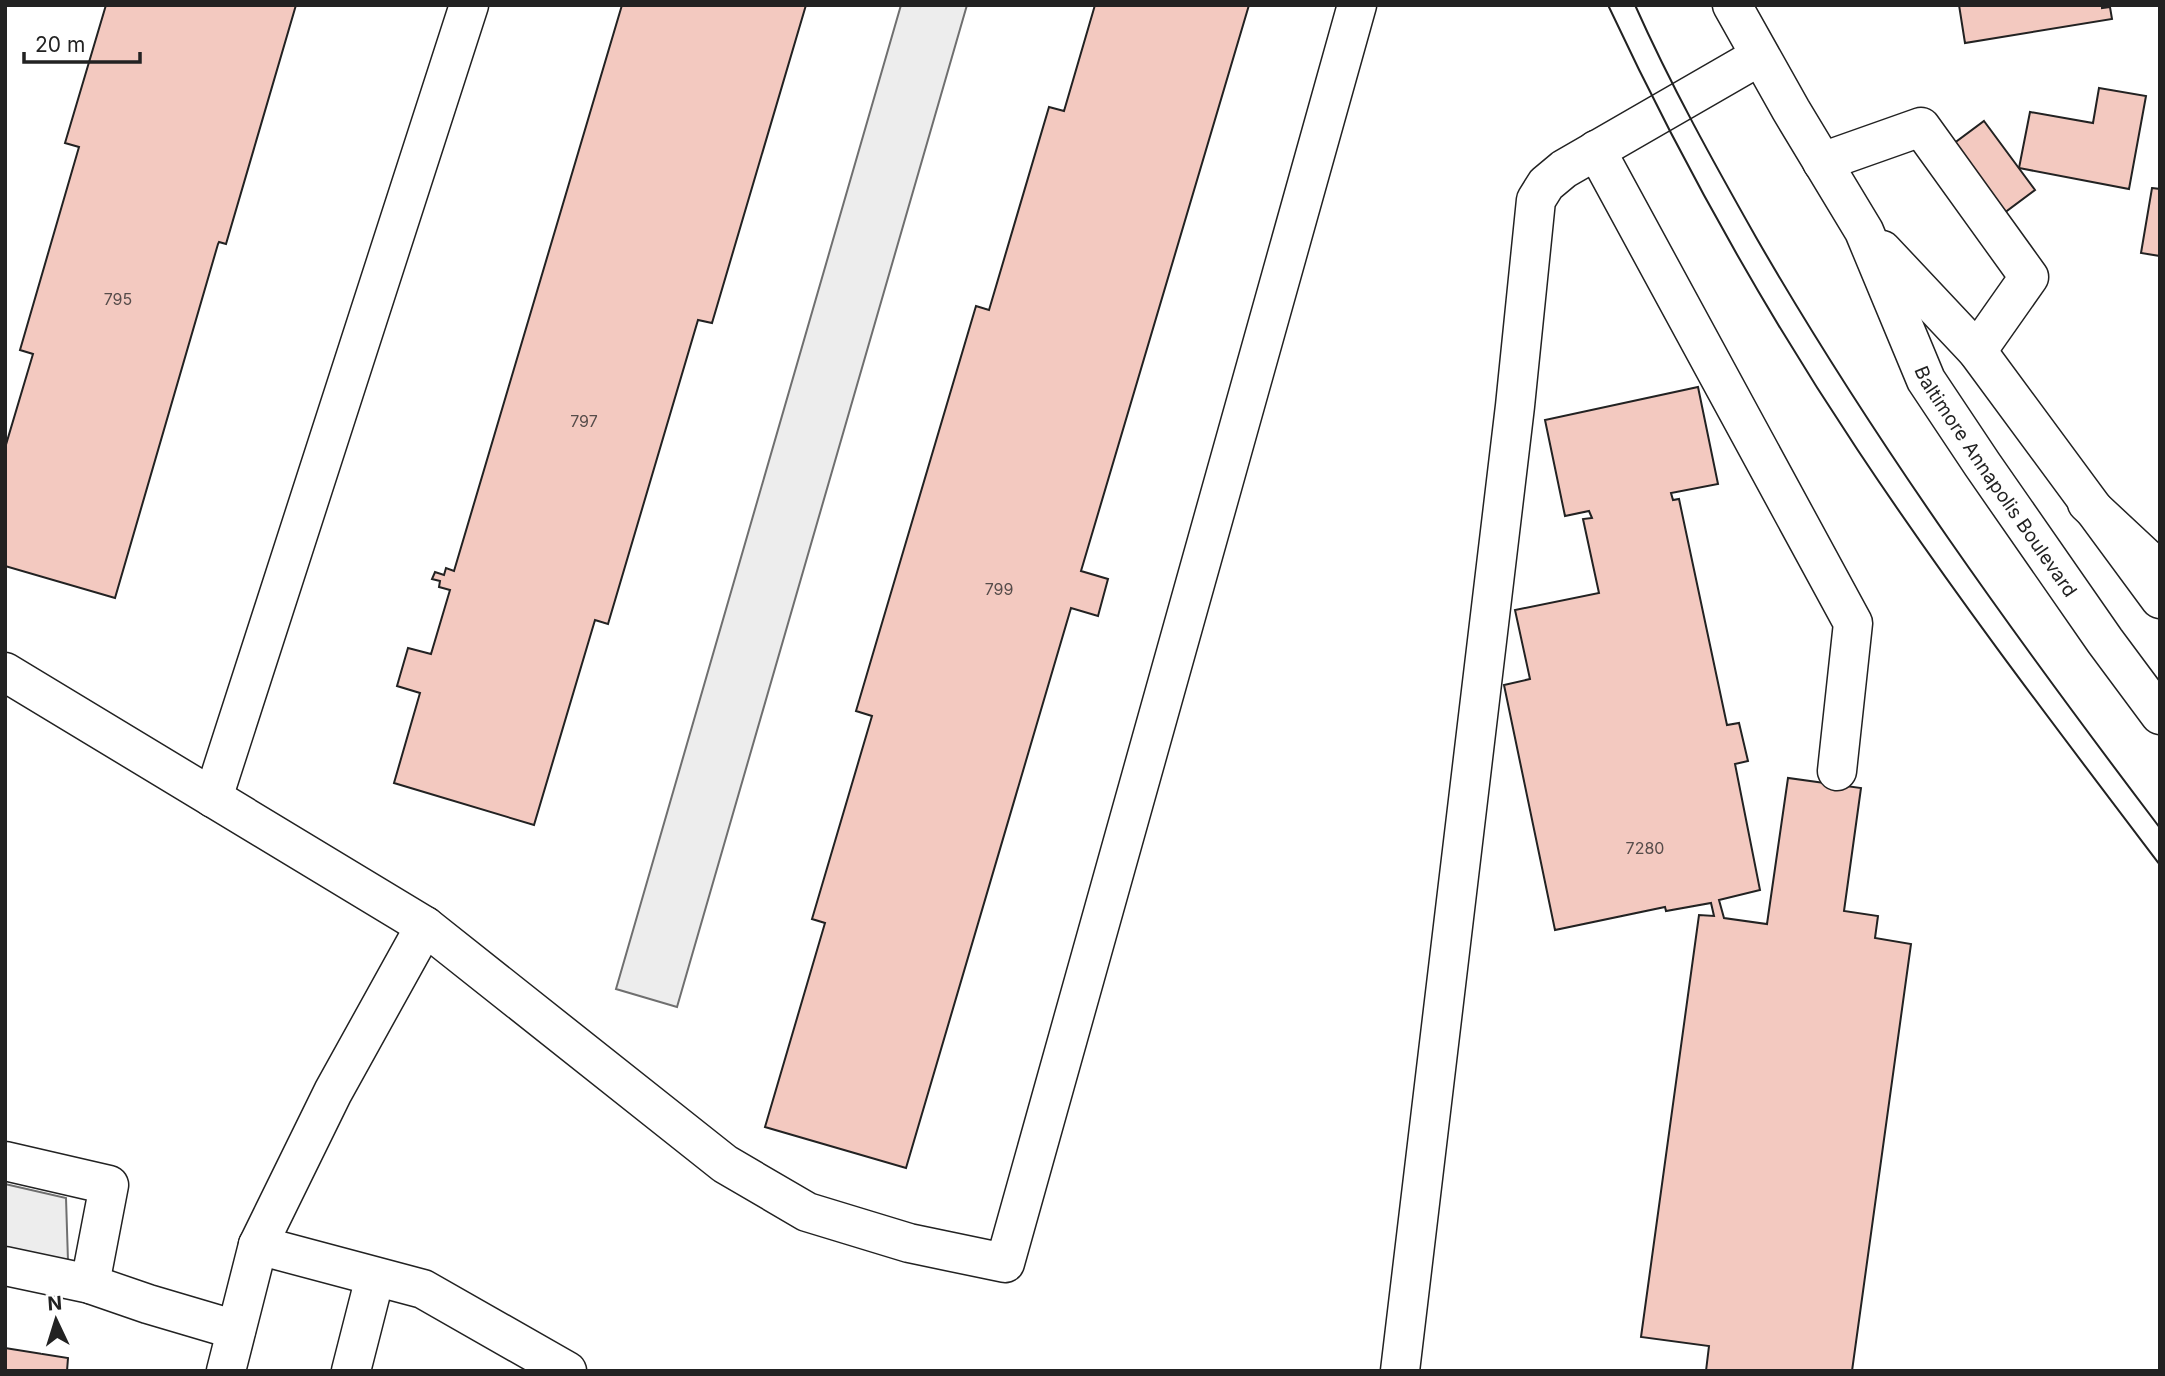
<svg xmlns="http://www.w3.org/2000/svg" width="2165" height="1376" viewBox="0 0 2165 1376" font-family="Inter,sans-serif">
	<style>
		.parking { fill: #ededed; stroke: #6f6f6f; stroke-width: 2 }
		.building { fill: #f3c9c0; stroke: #222; stroke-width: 2 }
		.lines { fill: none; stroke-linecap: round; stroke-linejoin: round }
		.minor-casing { stroke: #222; stroke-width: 41 }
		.major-casing { stroke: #222; stroke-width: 41 }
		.highway-casing { stroke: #222; stroke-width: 41 }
		.minor { stroke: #fff; stroke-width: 38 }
		.major { stroke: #fff; stroke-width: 38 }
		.highway { stroke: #fff; stroke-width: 38 }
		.tram { stroke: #222; stroke-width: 2 }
		.labels { text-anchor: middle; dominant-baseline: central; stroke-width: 5; stroke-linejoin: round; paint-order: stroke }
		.number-label { font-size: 16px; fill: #564c4a }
		.street-label { font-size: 19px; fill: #222; stroke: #fff }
	</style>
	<rect width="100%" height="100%" fill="#fff"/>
	<g class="parking">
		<path d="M 901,5 L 967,5 L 677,1007 L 616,989 Z"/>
		<path d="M 5,1184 L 66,1198 L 68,1261 L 5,1247 Z"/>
	</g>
	<g class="building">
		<path d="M 106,5 L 296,5 L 226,244 L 219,242 L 218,244 L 115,598 L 5,566 L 5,448 L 33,354 L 20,350 L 79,147 L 65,143 Z"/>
		<path d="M 622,5 L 806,5 L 712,323 L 698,320 L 608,624 L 595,620 L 534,825 L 394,783 L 420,693 L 397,686 L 408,648 L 431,654 L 450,590 L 439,587 L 440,581 L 432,579 L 435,572 L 444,575 L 446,568 L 454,571 Z"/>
		<path d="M 1095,5 L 1249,5 L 1081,571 L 1108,579 L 1098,616 L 1071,608 L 906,1168 L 765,1127 L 825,923 L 812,919 L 872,716 L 856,711 L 882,623 L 976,306 L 989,310 L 1049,107 L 1064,111 Z"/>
		<path d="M 1959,5 L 2102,5 L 2102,8 L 2110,7 L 2112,19 L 1965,43 Z"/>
		<path d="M 2099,88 L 2146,96 L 2129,189 L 2019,168 L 2030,112 L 2093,123 Z"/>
		<path d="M 1984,121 L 2035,190 L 1996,219 L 1945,150 Z"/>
		<path d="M 2152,188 L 2160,189 L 2160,256 L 2141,253 Z"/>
		<path d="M 1698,387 L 1718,484 L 1671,493 L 1673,500 L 1679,499 L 1727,725 L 1739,723 L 1748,761 L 1735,764 L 1760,890 L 1719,900 L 1724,918 L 1767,924 L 1788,778 L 1861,788 L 1844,911 L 1878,916 L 1875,938 L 1911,944 L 1852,1371 L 1706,1371 L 1709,1346 L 1641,1337 L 1699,915 L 1714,916 L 1711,903 L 1666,911 L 1665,907 L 1555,930 L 1504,685 L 1530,679 L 1515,610 L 1599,593 L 1583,519 L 1592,518 L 1589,511 L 1565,516 L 1545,420 Z"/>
		<path d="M 5,1348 L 68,1358 L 67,1371 L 5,1371 Z"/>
	</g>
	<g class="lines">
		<defs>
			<g id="minor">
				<path d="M 1596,150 L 1853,623 L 1837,771"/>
				<path d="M 1822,162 L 1921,127 L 2029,277 L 1977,351"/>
				<path d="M 5,672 L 425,926 L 725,1164 L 807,1212 L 909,1243 L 1005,1263 L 1357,5"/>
				<path d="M 213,798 L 469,5"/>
				<path d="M 5,1161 L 109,1185 L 90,1284"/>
				<path d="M 258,1245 L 423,1289 L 567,1371"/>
				<path d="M 5,1266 L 90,1284 L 148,1304 L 236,1330"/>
				<path d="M 226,1371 L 258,1245 L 333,1092 L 425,926"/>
				<path d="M 351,1371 L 375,1277"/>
				<path d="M 1400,1371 L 1515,406 L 1536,200 L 1546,184 L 1564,169 L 1760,56"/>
			</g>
			<g id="major">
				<path id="s1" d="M 1732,5 L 1791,110 L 1864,231 L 1926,380 L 1982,464 L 2105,641 L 2160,715"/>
				<path d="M 1882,250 L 1977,351 L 2160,599"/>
			</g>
			<path id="highway" d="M 2087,503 L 2160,571"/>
		</defs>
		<use href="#minor" class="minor-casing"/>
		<use href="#major" class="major-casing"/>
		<use href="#highway" class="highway-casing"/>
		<use href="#minor" class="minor"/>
		<use href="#major" class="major"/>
		<use href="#highway" class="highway"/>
		<g class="tram">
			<path d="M 1608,5 C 1680,159 1763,308 1857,449 C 1952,592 2056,728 2160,865"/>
			<path d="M 1635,5 C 1671,86 1714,163 1757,239 C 1876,445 2016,638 2160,828"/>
		</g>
	</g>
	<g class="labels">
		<g class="number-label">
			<text x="118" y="299">795</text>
			<text x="584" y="421">797</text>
			<text x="999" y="589">799</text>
			<text x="1645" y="848">7280</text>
		</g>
		<g class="street-label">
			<text stroke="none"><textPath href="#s1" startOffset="546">Baltimore Annapolis Boulevard</textPath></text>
		</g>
	</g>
	<rect width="2165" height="1376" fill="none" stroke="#222222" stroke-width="14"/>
	<g transform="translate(56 1320) rotate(356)" stroke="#ffffff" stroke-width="5" paint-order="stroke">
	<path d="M0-5L12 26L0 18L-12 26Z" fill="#222222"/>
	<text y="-10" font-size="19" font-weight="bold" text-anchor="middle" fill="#222222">N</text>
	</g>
	<path d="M24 52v10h116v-10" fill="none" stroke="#222222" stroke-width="3.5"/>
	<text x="35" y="52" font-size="21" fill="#222222" stroke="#ffffff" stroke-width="5" paint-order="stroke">20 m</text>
</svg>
